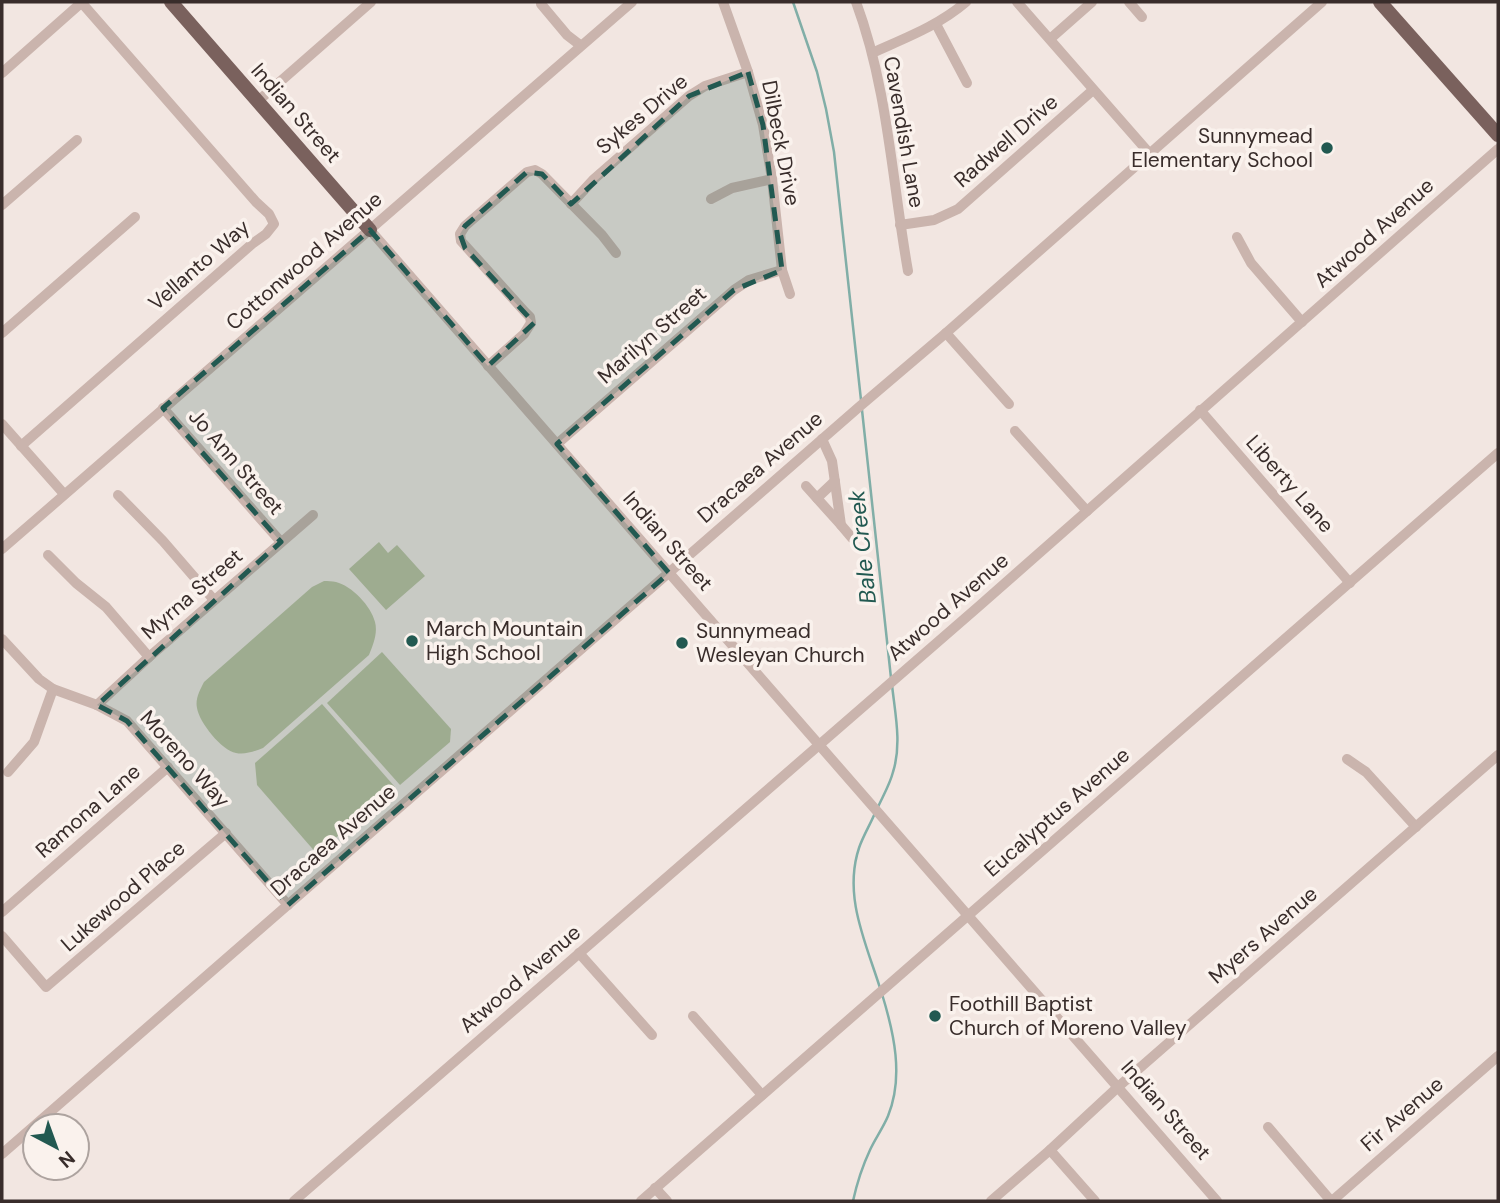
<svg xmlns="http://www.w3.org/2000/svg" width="1500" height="1203" viewBox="0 0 1500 1203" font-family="'DM Sans',sans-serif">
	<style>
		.green { fill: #bdc1a1 }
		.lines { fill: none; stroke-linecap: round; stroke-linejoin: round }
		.stream { stroke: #81aea7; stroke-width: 2.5 }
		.minor { stroke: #cab4ad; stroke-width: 10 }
		.major { stroke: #7a615d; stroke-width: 14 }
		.marked { fill: #225951; fill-opacity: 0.2; stroke: #225951; stroke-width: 5; stroke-dasharray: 14 9; stroke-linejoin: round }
		.poi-dot { fill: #225951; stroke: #faf2ed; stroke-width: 2.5 }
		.labels { text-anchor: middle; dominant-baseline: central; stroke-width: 7; stroke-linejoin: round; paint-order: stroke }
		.street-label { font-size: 21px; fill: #392d2b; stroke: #faf2ed }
		.poi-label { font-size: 21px; fill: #392d2b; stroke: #faf2ed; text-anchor: start }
		.water-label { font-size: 23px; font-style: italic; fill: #225951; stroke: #faf2ed }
	</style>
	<rect width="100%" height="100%" fill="#f2e6e1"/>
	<g class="green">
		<path d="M 379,542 L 388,553 L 397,545 L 425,576 L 386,610 L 349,569 Z"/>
		<path d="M 324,581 C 328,581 332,581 336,582 C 352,586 371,606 375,622 C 378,633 373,645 369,655 L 263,748 C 255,751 245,755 236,753 C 222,751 199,722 197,708 C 195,699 200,690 204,682 L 312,587 Z"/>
		<path d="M 382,652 L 451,729 L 450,742 L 400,785 L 327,703 Z"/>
		<path d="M 322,704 L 395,787 L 317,854 L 257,785 L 255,763 Z"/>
	</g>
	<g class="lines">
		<g class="stream">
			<path d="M 793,2 L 817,72 L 826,109 L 834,152 L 861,400"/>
			<path d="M 862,410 L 891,678"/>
			<path d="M 878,807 C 883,796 890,784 893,772 C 902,744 895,713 892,685"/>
			<path d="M 875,813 C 870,825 863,836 859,848 C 843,896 866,943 880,988"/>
			<path d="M 853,1201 C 857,1183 862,1167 870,1150 C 875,1139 883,1128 888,1116 C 904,1077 894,1033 882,994"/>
		</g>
		<g class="minor">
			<path d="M 541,2 L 541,4 L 567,35 L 580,45"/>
			<path d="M 723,2 L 748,72 L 763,125 L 772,179 L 782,270 L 790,294"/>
			<path d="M 856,2 C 888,88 892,181 908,271"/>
			<path d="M 1017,2 L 1150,154"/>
			<path d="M 1129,2 L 1142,17"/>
			<path d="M 936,24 L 967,83"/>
			<path d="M 1050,39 L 1092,2"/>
			<path d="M 872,53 C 905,38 938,26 966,2"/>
			<path d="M 2,73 L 81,3"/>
			<path d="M 258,101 L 371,2"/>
			<path d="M 711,199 L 732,188 L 772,179"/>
			<path d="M 571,204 L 594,179 L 689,96 L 705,86 L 748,72"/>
			<path d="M 2,205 L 77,140"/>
			<path d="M 900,225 L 934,220 L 958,209 L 1093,90"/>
			<path d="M 370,230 L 1217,1201"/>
			<path d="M 1237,237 L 1251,263 L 1302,322"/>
			<path d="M 2,333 L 135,217"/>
			<path d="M 946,333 L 1009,404"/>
			<path d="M 488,366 L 524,334 L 531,323 L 530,317 L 525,312 L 461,241 L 460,234 L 465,226 L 527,172 L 535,170 L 542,174 L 602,235 L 616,253"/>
			<path d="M 163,408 L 281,542"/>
			<path d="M 1200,410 L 1350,583"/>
			<path d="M 2,424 L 64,494"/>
			<path d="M 1015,431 L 1087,511"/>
			<path d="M 822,439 L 832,461 L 841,525 L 852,538"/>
			<path d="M 557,444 L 734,290 L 749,280 L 782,270"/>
			<path d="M 21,446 L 252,244 L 266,234 L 274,224 L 269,214 L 256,202 L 81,2"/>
			<path d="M 806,486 L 841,525"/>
			<path d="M 118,495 L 163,541 L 214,600"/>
			<path d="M 817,498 L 835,481"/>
			<path d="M 2,549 L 632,2"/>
			<path d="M 48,555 L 76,583 L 106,607 L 149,657"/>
			<path d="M 2,639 L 39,679 L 53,689 L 97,705 L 127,721 L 288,905"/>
			<path d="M 97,705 L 149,657 L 313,515"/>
			<path d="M 1347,759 L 1366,772 L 1416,827"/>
			<path d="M 8,772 L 34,742 L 53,689"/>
			<path d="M 2,912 L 168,767"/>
			<path d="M 2,936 L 46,987 L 226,833"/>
			<path d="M 579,953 L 652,1035"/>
			<path d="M 693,1016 L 762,1095"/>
			<path d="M 1268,1127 L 1331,1201"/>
			<path d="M 1050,1150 L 1095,1201"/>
			<path d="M 2,1154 L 859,407 L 946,333 L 1322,2"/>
			<path d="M 655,1188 L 667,1201"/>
			<path d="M 294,1201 L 978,607 L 1498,149"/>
			<path d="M 641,1201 L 1498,453"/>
			<path d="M 991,1201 L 1050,1150 L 1118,1087 L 1498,755"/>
			<path d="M 1332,1201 L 1498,1056"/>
		</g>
		<g class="major">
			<path d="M 171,2 L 370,230"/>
			<path d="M 1380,2 L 1498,135"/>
		</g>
	</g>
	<path class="marked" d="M 748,72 L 763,125 L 782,270 L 734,290 L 557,444 L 669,573 L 288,905 L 127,721 L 97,705 L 281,542 L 163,408 L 370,230 L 488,366 L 534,323 L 465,248 L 460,234 L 465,226 L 527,172 L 542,174 L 571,204 L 689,96 Z"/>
	<g class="poi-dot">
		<circle cx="1327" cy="148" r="7"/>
		<circle cx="412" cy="641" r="7"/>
		<circle cx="682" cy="643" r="7"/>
		<circle cx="935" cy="1016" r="7"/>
	</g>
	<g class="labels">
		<g class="street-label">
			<text transform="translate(296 113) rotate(49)">Indian Street</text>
			<text transform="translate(642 114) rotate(-40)">Sykes Drive</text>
			<text transform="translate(904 132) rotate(80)">Cavendish Lane</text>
			<text transform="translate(1006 141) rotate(-41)">Radwell Drive</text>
			<text transform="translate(781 143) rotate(79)">Dilbeck Drive</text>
			<text transform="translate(1374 233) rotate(-42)">Atwood Avenue</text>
			<text transform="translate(304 261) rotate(-41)">Cottonwood Avenue</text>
			<text transform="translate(199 265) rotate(-41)">Vellanto Way</text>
			<text transform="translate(652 335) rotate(-41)">Marilyn Street</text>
			<text transform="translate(236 462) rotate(49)">Jo Ann Street</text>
			<text transform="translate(760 467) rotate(-41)">Dracaea Avenue</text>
			<text transform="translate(1290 484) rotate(49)">Liberty Lane</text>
			<text transform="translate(668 541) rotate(49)">Indian Street</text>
			<text transform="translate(192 594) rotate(-41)">Myrna Street</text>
			<text transform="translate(948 607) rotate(-41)">Atwood Avenue</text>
			<text transform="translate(185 759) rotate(48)">Moreno Way</text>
			<text transform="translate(88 811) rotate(-41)">Ramona Lane</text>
			<text transform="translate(1057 812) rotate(-41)">Eucalyptus Avenue</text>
			<text transform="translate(333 840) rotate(-41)">Dracaea Avenue</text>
			<text transform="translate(123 896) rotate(-41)">Lukewood Place</text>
			<text transform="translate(1263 935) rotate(-41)">Myers Avenue</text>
			<text transform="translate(520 979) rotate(-41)">Atwood Avenue</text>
			<text transform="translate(1166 1110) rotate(49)">Indian Street</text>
			<text transform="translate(1402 1114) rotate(-41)">Fir Avenue</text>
		</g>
		<g class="poi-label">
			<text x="1313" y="136" text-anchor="end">Sunnymead<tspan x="1313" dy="24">Elementary School</tspan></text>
			<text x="426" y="629">March Mountain<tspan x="426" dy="24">High School</tspan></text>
			<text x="696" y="631">Sunnymead<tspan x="696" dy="24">Wesleyan Church</tspan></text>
			<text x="949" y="1004">Foothill Baptist<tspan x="949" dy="24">Church of Moreno Valley</tspan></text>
		</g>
		<g class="water-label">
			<text transform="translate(862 547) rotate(-96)">Bale Creek</text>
		</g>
	</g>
	<rect width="1500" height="1203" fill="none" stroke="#392d2b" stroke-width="7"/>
	<g transform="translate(56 1147) rotate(139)"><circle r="33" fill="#faf2ed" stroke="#ada39f" stroke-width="2"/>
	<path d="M0-5L12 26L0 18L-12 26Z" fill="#225951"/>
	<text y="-10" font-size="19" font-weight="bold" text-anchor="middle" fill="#392d2b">N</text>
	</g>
</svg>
